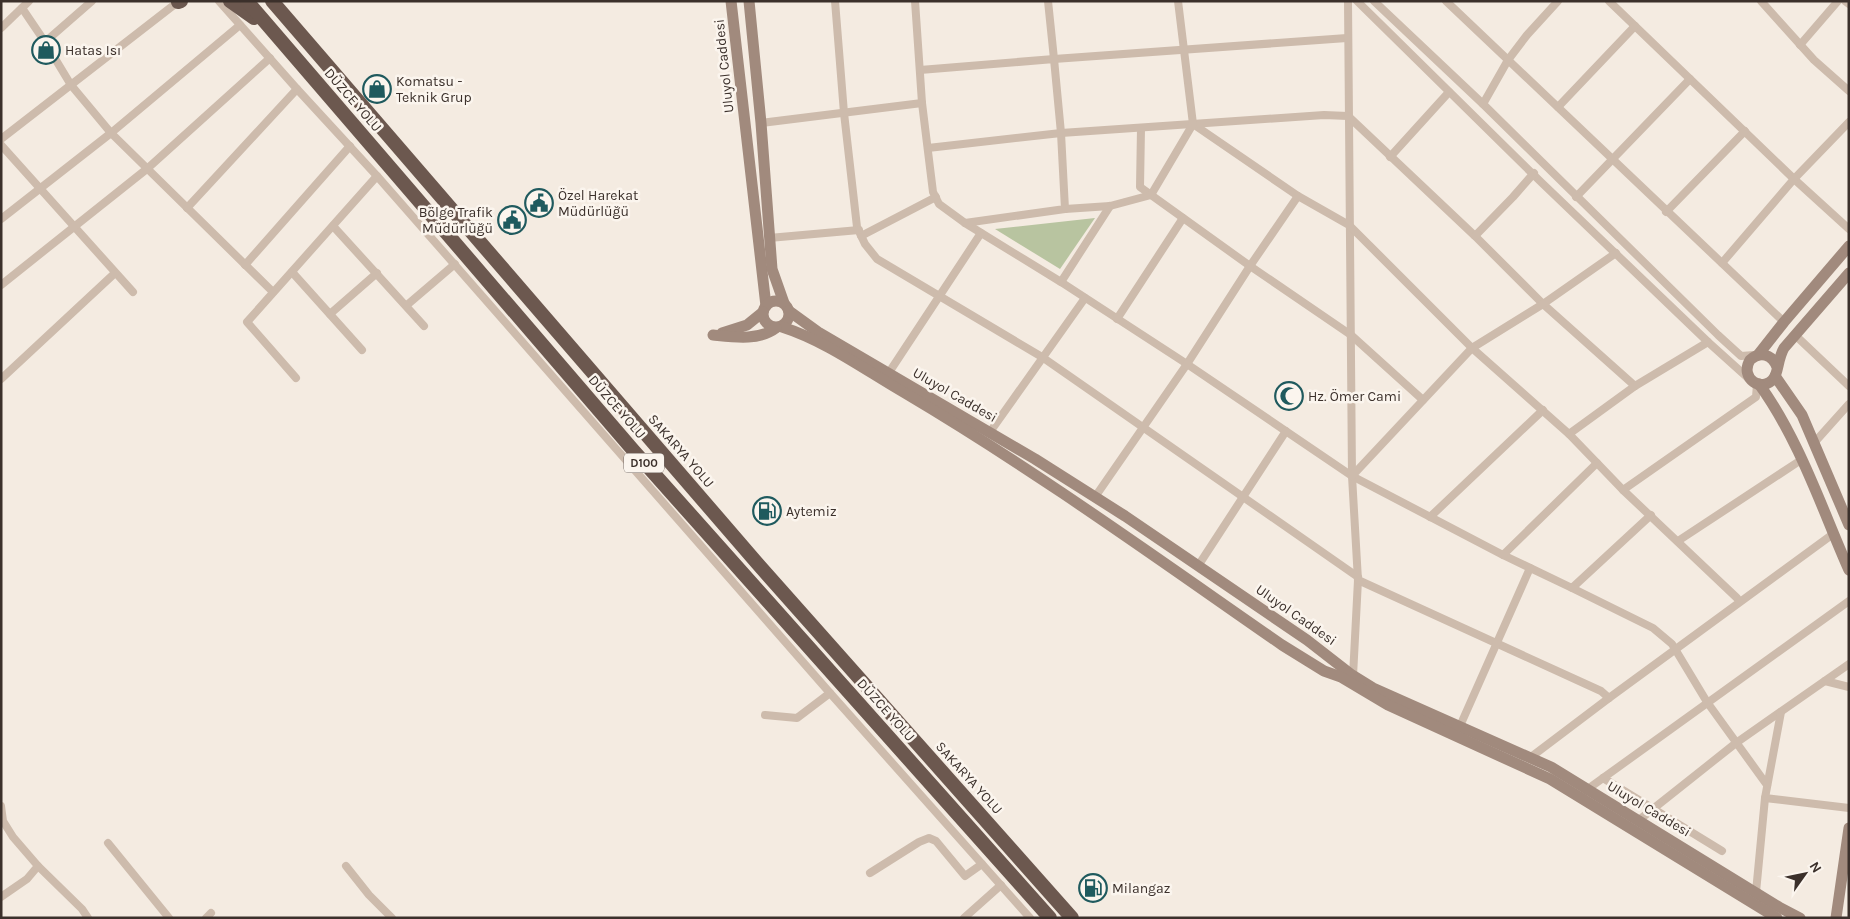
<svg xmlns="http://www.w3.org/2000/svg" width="1850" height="919" viewBox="0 0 1850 919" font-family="Karla,sans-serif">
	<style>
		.green { fill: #b8c4a0 }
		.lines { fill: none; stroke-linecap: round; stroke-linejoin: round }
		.minor { stroke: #cdbbac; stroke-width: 8 }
		.secondary { stroke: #a18a7d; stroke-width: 11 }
		.trunk { stroke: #6c584f; stroke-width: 14 }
		.labels { text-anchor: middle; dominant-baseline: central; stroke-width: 5; stroke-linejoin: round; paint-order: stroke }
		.shield { fill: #fbf5ee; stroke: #756b66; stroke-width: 1 }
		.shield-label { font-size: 12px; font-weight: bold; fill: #3b302b }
		.poi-label { font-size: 14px; fill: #3b302b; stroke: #fbf5ee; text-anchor: start }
		.street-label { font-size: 14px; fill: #3b302b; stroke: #fbf5ee }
	</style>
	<rect width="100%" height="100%" fill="#f4ebe1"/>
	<path class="green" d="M 1095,218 L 1060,269 L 995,229 Z"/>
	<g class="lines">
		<g class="minor">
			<path d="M 219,1 L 297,89 L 377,176 L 830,693 L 1030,918"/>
			<path d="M 835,1 L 844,113 L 857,227 L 865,244 L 877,259 L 1042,357 L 1358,577"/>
			<path d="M 915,1 L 922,103 L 933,192 L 939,204 L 965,223 L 1061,282 L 1187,364 L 1352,476 L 1503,555 L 1572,588 L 1651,515"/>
			<path d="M 1048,1 L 1054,59 L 1347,38"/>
			<path d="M 1348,1 L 1352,476 L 1358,580 L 1353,676"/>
			<path d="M 1357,1 L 1542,183 L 1708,342 L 1748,378"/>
			<path d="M 1374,1 L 1483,104 L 1718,335 L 1741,356 L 1754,355"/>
			<path d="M 1446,1 L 1784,322"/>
			<path d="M 1609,1 L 1794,179 L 1849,229"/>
			<path d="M 1761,1 L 1814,60 L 1849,91"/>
			<path d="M 1845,1 L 1849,4"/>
			<path d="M 22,8 L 45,42 L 71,85 L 111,133 L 273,292"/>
			<path d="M 1,28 L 29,1"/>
			<path d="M 45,42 L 92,1"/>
			<path d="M 1800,45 L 1838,1"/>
			<path d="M 920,70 L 1054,59 L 1061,133 L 1065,209 L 965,223"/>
			<path d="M 1483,104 L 1508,60 L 1527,35 L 1558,1"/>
			<path d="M 1558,107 L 1635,26"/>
			<path d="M 761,123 L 922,103"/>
			<path d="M 1193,124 L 1298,196 L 1349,225 L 1472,348 L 1569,434 L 1597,463"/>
			<path d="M 1141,128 L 1140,187 L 1250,266 L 1351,335 L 1423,400"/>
			<path d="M 1,139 L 179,1"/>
			<path d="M 1,145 L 133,292"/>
			<path d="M 928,148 L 1061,133 L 1324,115 L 1348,116 L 1475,236 L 1543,304 L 1635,386"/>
			<path d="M 1390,157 L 1449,92"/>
			<path d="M 1576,197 L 1690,79"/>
			<path d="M 187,208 L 297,89"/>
			<path d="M 1065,209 L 1110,206 L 1151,195 L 1193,124 L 1178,1"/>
			<path d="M 1666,212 L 1745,131"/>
			<path d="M 1,219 L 111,133 L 240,25"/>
			<path d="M 333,226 L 424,326"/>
			<path d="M 861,236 L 936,197"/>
			<path d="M 1475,236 L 1513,197 L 1534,173"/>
			<path d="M 769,238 L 859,230"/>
			<path d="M 1722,263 L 1794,179 L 1849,122"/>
			<path d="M 245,265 L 350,146"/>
			<path d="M 292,272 L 362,350"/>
			<path d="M 1061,282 L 1110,206"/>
			<path d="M 1,285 L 148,168 L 270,58"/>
			<path d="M 407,305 L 455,264"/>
			<path d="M 330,314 L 377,273"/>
			<path d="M 1117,319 L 1183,218"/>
			<path d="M 1795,335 L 1849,386"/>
			<path d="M 888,374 L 981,233"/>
			<path d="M 296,378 L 247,322 L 377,176"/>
			<path d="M 1,379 L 115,273"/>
			<path d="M 990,432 L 1085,298"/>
			<path d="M 1569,434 L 1635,386 L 1708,342"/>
			<path d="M 1814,443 L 1849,404"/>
			<path d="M 1352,476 L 1472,348 L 1543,304 L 1616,253"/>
			<path d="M 1623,490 L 1756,397 L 1757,384"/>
			<path d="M 1095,497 L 1187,364 L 1250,266 L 1298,196"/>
			<path d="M 1430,517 L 1543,410"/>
			<path d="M 1678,541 L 1801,460"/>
			<path d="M 1503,555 L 1597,463 L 1623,490 L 1737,598"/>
			<path d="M 1198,566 L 1286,431"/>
			<path d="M 1358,580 L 1601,691 L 1609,698"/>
			<path d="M 1572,588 L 1653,628 L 1672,644 L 1707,702 L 1767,785"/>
			<path d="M 1825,681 L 1849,687"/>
			<path d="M 765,715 L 797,718 L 830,693"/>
			<path d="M 1460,726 L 1530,568"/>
			<path d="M 1531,757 L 1609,698 L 1833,534"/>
			<path d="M 1603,778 L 1722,851"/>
			<path d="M 1585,791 L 1849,601"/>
			<path d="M 1765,798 L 1849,808"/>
			<path d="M 1,806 L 3,821 L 13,837 L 38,866 L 27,879 L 1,897"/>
			<path d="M 1639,820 L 1736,743 L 1849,664"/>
			<path d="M 108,843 L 169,918"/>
			<path d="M 38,866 L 82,909 L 88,918"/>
			<path d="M 346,866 L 369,895 L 392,918"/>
			<path d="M 870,873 L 919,842 L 929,838 L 936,841 L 965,876 L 982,864"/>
			<path d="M 1756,892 L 1765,798 L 1781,712"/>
			<path d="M 206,918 L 211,913"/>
			<path d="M 964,918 L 1001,885"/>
		</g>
		<g class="secondary">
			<path d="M 731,1 L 766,306"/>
			<path d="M 749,1 L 761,123 L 772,269 L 784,303"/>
			<circle cx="776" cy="314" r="13"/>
			<path d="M 789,311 L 818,332 L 1035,459 L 1125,516 L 1307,640 L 1352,675 L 1373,688 L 1551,767 L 1779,907 L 1800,918"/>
			<path d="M 782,327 C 826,341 865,370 905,393 C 1035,470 1158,559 1282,645 L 1324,671 L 1341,677 L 1388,705 L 1550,779 L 1777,918"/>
			<path d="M 722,333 L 747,325 L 763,312"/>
			<path d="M 713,335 C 733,337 759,341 776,328"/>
			<path d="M 1758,355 L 1784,322 L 1849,246"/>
			<path d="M 1777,367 C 1772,354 1760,351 1750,360 C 1739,378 1762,394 1774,378 C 1778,373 1778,358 1784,348 L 1849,273"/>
			<path d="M 1775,376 L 1802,415 L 1849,525"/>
			<path d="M 1759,384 C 1799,439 1822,509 1849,570"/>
			<path d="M 1836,918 L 1849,828"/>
		</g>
		<g class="trunk">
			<path d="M 230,1 L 254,18"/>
			<path d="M 247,1 L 633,450 L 1050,918"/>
			<path d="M 272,1 L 757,563 L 1072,918"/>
			<path d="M 178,2 L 181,1"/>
		</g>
	</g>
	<defs>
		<symbol id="shop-ring" viewBox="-11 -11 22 22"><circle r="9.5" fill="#fbf5ee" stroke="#1f5a5e" stroke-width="1.5"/><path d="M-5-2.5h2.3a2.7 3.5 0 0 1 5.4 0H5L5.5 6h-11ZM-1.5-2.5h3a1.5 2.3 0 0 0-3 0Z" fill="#1f5a5e"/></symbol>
		<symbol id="civic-ring" viewBox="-11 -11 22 22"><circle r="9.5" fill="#fbf5ee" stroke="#1f5a5e" stroke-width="1.5"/><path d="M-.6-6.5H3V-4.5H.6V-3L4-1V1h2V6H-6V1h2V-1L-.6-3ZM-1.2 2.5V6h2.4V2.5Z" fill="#1f5a5e"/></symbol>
		<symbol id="mosque-ring" viewBox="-11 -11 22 22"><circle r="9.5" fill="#fbf5ee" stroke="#1f5a5e" stroke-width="1.5"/><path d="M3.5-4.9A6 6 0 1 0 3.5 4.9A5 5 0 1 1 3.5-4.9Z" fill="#1f5a5e"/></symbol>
		<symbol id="fuel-ring" viewBox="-11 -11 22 22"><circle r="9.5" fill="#fbf5ee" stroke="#1f5a5e" stroke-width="1.5"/><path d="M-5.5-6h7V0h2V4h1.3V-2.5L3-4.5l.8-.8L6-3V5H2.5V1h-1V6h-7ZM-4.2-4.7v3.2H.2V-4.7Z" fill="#1f5a5e"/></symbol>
	</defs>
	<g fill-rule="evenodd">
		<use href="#shop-ring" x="30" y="34" width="32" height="32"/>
		<use href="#shop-ring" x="361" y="73" width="32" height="32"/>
		<use href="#civic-ring" x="523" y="187" width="32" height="32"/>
		<use href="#civic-ring" x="496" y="204" width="32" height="32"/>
		<use href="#mosque-ring" x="1273" y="380" width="32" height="32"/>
		<use href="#fuel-ring" x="751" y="495" width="32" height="32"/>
		<use href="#fuel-ring" x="1077" y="872" width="32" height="32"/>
	</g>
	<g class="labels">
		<rect class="shield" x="624" y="453.5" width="40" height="19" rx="4"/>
		<g class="shield-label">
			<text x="644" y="463">D100</text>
		</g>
		<g class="poi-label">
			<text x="65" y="50">Hatas Isı</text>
			<text x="396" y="81">Komatsu -<tspan x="396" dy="16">Teknik Grup</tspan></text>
			<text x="558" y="195">Özel Harekat<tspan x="558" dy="16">Müdürlüğü</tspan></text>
			<text x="493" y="212" text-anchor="end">Bölge Trafik<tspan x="493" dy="16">Müdürlüğü</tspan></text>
			<text x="1308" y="396">Hz. Ömer Cami</text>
			<text x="786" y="511">Aytemiz</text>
			<text x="1112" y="888">Milangaz</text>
		</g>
		<g class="street-label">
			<text transform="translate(724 66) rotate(-96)">Uluyol Caddesi</text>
			<text transform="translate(353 100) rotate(49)">DÜZCE YOLU</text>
			<text transform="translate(955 395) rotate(30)">Uluyol Caddesi</text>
			<text transform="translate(617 407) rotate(49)">DÜZCE YOLU</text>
			<text transform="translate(681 451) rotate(49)">SAKARYA YOLU</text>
			<text transform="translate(1296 615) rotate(35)">Uluyol Caddesi</text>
			<text transform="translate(886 710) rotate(48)">DÜZCE YOLU</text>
			<text transform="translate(969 778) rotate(48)">SAKARYA YOLU</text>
			<text transform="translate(1649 809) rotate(31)">Uluyol Caddesi</text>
		</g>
	</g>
	<rect width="1850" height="919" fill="none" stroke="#3b302b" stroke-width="5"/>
	<g transform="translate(1805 874) rotate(57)" stroke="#fbf5ee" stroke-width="4" paint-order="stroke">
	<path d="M0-4L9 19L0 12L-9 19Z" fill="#3b302b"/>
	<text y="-8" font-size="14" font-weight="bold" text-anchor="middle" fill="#3b302b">N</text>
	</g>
</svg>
